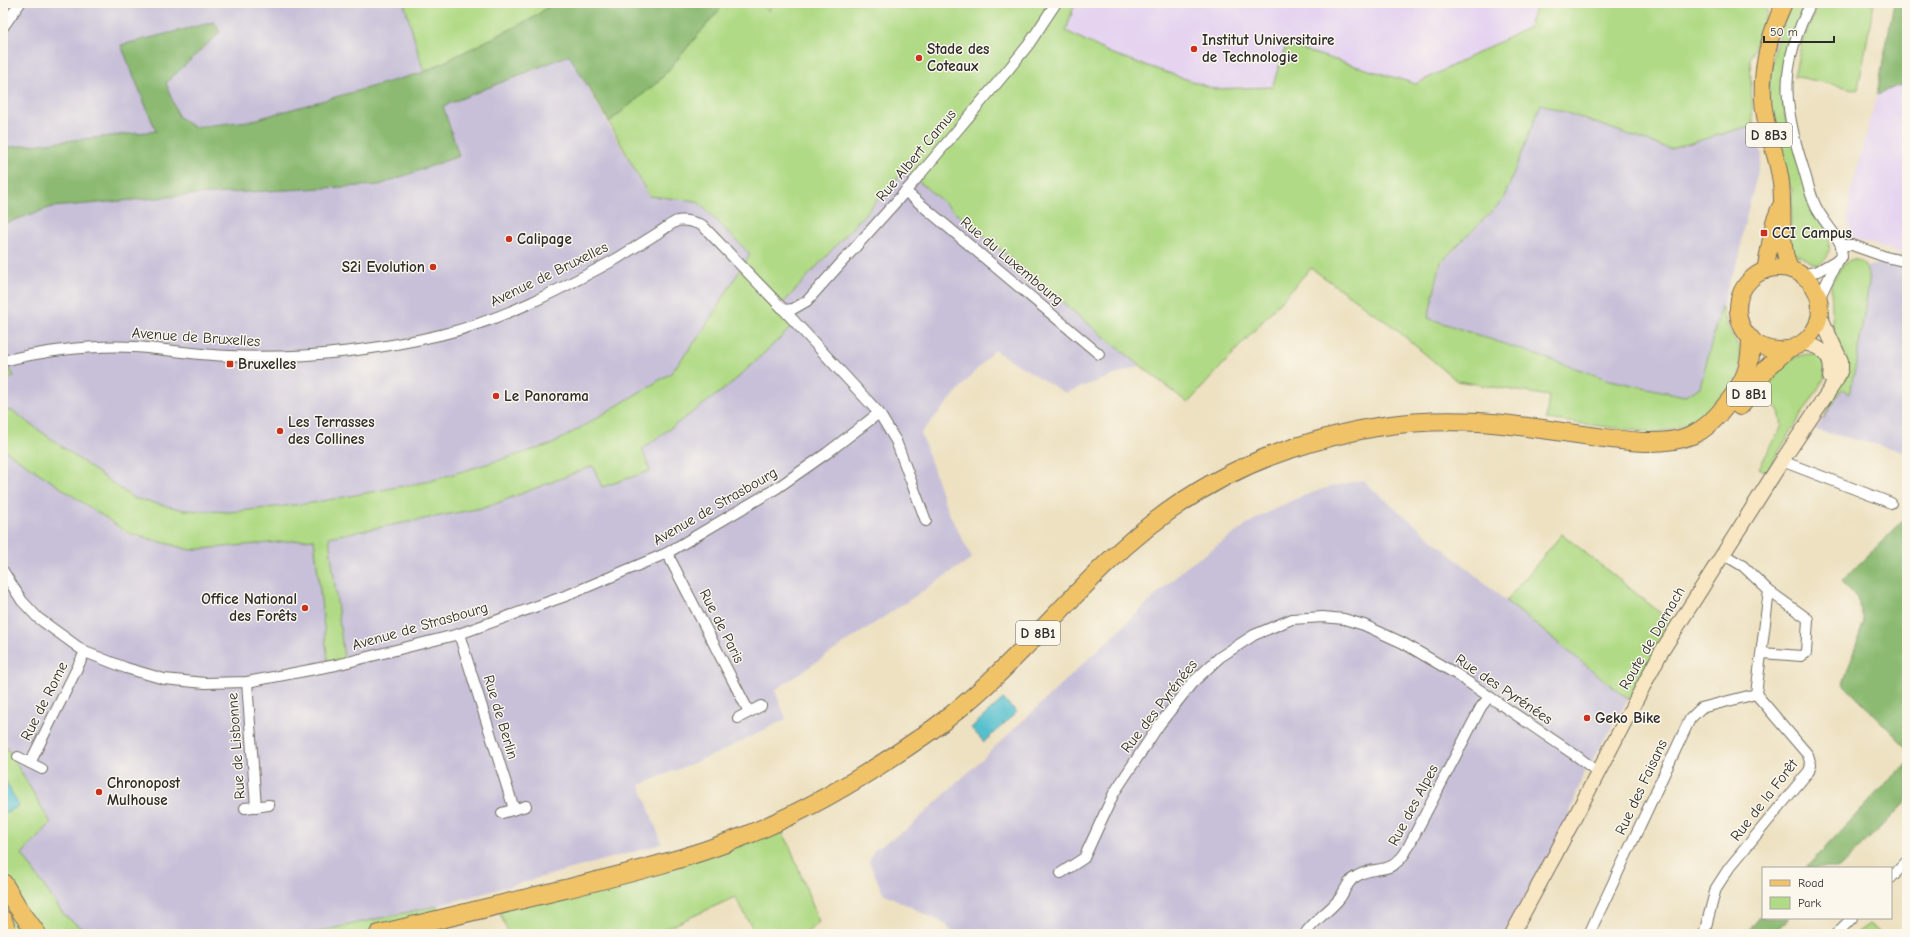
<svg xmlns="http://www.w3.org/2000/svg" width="1910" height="937" viewBox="0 0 1910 937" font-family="'Comic Neue',sans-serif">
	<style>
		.built { fill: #e5d3f0 }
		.industrial { fill: #c7c0d8 }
		.green { fill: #b0da85; stroke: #6e8258 }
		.forest { fill: #8cba72; stroke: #5c724e }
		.water { fill: #54bfce; stroke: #40757c }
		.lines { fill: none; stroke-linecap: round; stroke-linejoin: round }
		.street-casing { stroke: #6f6b60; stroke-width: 12 }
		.secondary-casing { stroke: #6f6b60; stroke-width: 16 }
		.primary-casing { stroke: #6f6b60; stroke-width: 18 }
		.highway-casing { stroke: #6f6b60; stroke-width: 20 }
		.street { stroke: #fff; stroke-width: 10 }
		.secondary { stroke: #f9e7c3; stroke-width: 14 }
		.primary { stroke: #f1c369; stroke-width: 16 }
		.highway { stroke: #f1c369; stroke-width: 18 }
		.poi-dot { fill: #c8321e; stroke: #fbf7ec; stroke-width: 1.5 }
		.labels { text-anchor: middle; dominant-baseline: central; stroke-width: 3; stroke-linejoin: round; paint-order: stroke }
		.shield { fill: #fbf7ec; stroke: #696865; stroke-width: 1 }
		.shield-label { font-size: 14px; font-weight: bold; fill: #2b2b2b }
		.poi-label { font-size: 15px; font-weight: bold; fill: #2b2b2b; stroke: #fbf7ec; text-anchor: start }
		.street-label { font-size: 15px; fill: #2b2b2b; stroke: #fbf7ec }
	</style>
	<rect width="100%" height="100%" fill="#fbf7ec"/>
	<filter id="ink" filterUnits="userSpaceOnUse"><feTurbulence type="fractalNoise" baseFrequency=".025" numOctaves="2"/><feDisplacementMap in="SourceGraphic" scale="8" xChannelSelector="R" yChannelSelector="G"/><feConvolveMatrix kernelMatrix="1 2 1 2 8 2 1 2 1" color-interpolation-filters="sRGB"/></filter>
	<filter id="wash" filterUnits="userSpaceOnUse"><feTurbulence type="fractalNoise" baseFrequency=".012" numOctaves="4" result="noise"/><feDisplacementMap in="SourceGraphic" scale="16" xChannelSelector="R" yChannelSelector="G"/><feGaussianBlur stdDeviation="0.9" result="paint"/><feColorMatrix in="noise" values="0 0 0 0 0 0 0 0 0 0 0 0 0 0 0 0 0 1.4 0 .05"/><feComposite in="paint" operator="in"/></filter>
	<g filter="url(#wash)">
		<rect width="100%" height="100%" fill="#ede1c1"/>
		<g class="built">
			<path d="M 1075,3 L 1537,3 L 1529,26 L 1416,84 L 1287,45 L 1272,87 L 1215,89 L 1110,53 L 1066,30 Z"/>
			<path d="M 1907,83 L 1907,255 L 1853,238 L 1847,218 L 1851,192 L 1877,94 Z"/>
		</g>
		<g class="industrial">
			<path d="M 3,3 L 404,3 L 424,72 L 250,121 L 193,127 L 178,116 L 166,83 L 220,32 L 122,45 L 156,132 L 3,148 Z"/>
			<path d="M 569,55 L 649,196 L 697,201 L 750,254 L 700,335 L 670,374 L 553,444 L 430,481 L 312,503 L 230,512 L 184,510 L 133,498 L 14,412 L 3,409 L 3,381 L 14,376 L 8,367 L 3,366 L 3,224 L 52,207 L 191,195 L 443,106 Z"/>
			<path d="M 1541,104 L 1670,149 L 1753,125 L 1762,155 L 1743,230 L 1740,256 L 1729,282 L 1700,387 L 1685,396 L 1610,380 L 1428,318 L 1442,262 L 1503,200 Z"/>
			<path d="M 905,169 L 1140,366 L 1065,393 L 994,350 L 921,433 L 947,509 L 972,558 L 775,690 L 786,719 L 720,752 L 640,785 L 662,844 L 437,906 L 307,934 L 89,934 L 64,915 L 22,854 L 51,823 L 3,741 L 3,449 L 128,534 L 190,550 L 315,539 L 328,661 L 344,659 L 329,537 L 487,507 L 593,466 L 649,471 L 642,449 L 730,385 L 792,327 L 777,311 Z"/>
			<path d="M 1905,254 L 1907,255 L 1907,452 L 1815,430 L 1842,389 L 1849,394 L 1855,369 L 1868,284 L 1867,267 Z"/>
			<path d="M 1362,480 L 1506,601 L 1628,699 L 1582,777 L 1565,828 L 1504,934 L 954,934 L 945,924 L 883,893 L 869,862 L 874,850 L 910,827 L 1185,568 L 1257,518 L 1295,499 L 1326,488 Z"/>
		</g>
		<g class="green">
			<path d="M 404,3 L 553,3 L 533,18 L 424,72 Z"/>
			<path d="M 725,3 L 759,3 L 769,11 L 771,3 L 1075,3 L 1066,31 L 1110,53 L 1215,89 L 1272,87 L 1286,45 L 1416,84 L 1529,27 L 1537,3 L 1747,3 L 1768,10 L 1750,60 L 1753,125 L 1670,149 L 1541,104 L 1503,200 L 1441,262 L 1428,318 L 1610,380 L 1685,396 L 1700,387 L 1721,306 L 1730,332 L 1739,347 L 1740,367 L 1738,379 L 1714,410 L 1690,424 L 1655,433 L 1546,419 L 1549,396 L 1457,381 L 1392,326 L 1311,268 L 1188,403 L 1098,332 L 905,170 L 777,310 L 792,327 L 730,385 L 642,449 L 650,471 L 602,487 L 593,466 L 487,507 L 329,537 L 344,659 L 328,662 L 314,539 L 190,550 L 128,533 L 3,449 L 3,409 L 14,412 L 133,498 L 184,510 L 230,512 L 312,503 L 430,481 L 553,444 L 670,374 L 700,335 L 750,254 L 697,201 L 649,196 L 609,122 L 659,81 Z"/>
			<path d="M 1791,3 L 1806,3 C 1787,40 1778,78 1786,120 L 1829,235 C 1830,249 1831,259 1817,265 L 1792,252 L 1790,241 L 1792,189 L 1790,188 C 1785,165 1776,143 1771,119 C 1764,80 1775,39 1791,3 Z"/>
			<path d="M 1819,3 L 1874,3 L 1858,90 L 1794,76 L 1802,41 Z"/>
			<path d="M 1850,260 C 1866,258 1868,271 1869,284 L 1855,369 L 1849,394 L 1842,389 L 1823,419 L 1842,379 L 1833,333 L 1831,284 L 1841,267 Z"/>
			<path d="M 1812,354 L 1819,355 L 1826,365 L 1824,379 L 1766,472 L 1759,468 L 1782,426 L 1779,411 L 1761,387 C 1773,371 1790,354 1812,354 Z"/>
			<path d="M 3,366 L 8,367 L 14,376 L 3,381 Z"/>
			<path d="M 1562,534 L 1673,623 L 1628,699 L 1506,601 Z"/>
			<path d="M 3,741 L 51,823 L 22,854 L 64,915 L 89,934 L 3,934 Z"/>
			<path d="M 774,817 L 789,844 L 819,922 L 805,934 L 756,934 L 735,897 L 654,934 L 509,934 L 498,909 L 706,844 Z"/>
			<path d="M 437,906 L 444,934 L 307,934 Z"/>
			<path d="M 1869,924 L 1882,934 L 1855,934 Z"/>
		</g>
		<g class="forest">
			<path d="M 553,3 L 725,3 L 659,81 L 609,122 L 569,55 L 443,106 L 459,156 L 379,185 L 191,195 L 52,207 L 3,224 L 3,148 L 156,131 L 121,45 L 214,22 L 220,32 L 166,83 L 178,116 L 193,127 L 250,121 L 424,72 L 533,18 Z"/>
			<path d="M 1894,3 L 1907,3 L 1907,83 L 1877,94 Z"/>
			<path d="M 1907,517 L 1907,748 L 1843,684 L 1864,621 L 1857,598 L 1842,581 Z"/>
			<path d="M 1907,764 L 1907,801 L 1839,868 L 1806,868 L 1884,785 Z"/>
			<path d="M 1763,914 L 1763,918 L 1789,918 L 1772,934 L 1745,934 Z"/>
		</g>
		<g class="water">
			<path d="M 1003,699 L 1017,712 L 984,742 L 971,728 Z"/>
			<path d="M 3,776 L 19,806 L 3,814 Z"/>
		</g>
	</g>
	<g filter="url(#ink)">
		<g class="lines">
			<defs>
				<g id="street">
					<path d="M 1811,3 C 1780,63 1782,103 1803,167 C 1807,180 1810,195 1816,207 C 1823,221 1834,231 1841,245"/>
					<path d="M 3,27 L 20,3"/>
					<path d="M 905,191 L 1099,354"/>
					<path d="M 1801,275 L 1818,271 L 1842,257 L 1841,245 L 1852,245 L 1886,257 L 1907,262"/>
					<path d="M 1819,299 L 1837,261"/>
					<path d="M 784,310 L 793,309 L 807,301 L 912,184 L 1008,70 L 1029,44 L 1056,3"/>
					<path d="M 3,361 C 45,351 90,345 134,347 C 166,349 197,355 229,356 C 299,359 372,351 440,335 C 503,320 561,289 618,258 C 632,249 647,240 661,231 C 666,228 672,223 677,221 C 685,219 694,222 702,225 L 784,310 L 879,413 L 896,441 L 926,521"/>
					<path d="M 1782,461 L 1891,503"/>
					<path d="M 667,553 L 749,712"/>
					<path d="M 1723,554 L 1743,566 L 1769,591 L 1808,619 L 1806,653 L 1801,656 L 1762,653"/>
					<path d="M 3,571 L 22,601 L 38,618 L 85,652 L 126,668 L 164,679 L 205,683 L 247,682 L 336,665 L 459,634 L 568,595 L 667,553 L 777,488 L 827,453 L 879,413"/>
					<path d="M 459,634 L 514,809"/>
					<path d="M 247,682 L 256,807"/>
					<path d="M 1756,694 L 1769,591"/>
					<path d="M 738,718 L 761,706"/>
					<path d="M 18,757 L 30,763 L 85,652"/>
					<path d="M 30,763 L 42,769"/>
					<path d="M 245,808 L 269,805"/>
					<path d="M 502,813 L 526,806"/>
					<path d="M 1061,873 L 1084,858 L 1114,793 L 1159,725 L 1192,683 L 1220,657 L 1254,635 L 1292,619 L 1323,617 L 1344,619 L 1364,625 L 1403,643 L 1456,674 L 1578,757 L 1598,772"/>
					<path d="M 1891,878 L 1907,861"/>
					<path d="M 1305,934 C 1314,920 1330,911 1340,898 C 1345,891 1348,880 1357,876 C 1376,864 1388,877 1405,853 L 1481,707 L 1489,697"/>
					<path d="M 1589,934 L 1690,719 L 1701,708 L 1756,694"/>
					<path d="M 1704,934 L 1716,888 L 1729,868 L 1809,771 L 1811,765 L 1808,755 L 1756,694"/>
					<path d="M 1836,934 L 1852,918"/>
				</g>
				<g id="secondary">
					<path d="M 1803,343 C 1823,347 1834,356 1830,377"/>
					<path d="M 1512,934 L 1554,857 L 1660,654 L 1782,461 L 1837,379 L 1841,369 L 1841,361 L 1820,316"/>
				</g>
				<g id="primary">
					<path d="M 1784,3 C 1767,40 1757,80 1766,121 C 1770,142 1779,162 1781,183 C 1784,208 1779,250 1791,270"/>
					<circle cx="1779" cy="309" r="41"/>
					<path d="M 1765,271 L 1774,222 L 1780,207"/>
				</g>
				<g id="highway">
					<path d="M 1740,406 L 1768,367 L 1786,350"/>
					<path d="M 3,883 L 17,906 L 37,934"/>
					<path d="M 3,920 L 8,934"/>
					<path d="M 379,934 C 441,919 503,904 565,889 C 626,874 688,859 747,835 C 814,808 874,771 933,729 C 997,683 1048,620 1105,565 C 1156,515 1217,474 1284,451 C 1352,428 1408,418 1479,422 C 1518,424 1558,432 1597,437 C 1628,441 1662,447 1692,435 C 1706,429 1718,416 1727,404 C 1745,382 1751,367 1751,339"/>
				</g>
			</defs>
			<use href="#street" class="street-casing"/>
			<use href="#secondary" class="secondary-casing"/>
			<use href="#primary" class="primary-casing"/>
			<use href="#highway" class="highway-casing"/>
			<use href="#street" class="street"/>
			<use href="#secondary" class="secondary"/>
			<use href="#primary" class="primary"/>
			<use href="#highway" class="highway"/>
		</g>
	</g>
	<g class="poi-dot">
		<circle cx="1194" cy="49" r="4"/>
		<circle cx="919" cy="58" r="4"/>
		<rect x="1760" y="229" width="8" height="8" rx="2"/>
		<circle cx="509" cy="239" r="4"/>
		<circle cx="433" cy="267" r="4"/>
		<rect x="226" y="360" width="8" height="8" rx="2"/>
		<circle cx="496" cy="396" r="4"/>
		<circle cx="280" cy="431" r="4"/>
		<circle cx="305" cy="608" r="4"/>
		<circle cx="1587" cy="718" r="4"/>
		<circle cx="99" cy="792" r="4"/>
	</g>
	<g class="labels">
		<g class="shield">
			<rect x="1746" y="123" width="46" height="24" rx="3"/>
			<rect x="1727" y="382" width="44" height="24" rx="3"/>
			<rect x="1016" y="621" width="44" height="24" rx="3"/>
		</g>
		<g class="shield-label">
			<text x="1769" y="135">D 8B3</text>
			<text x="1749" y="394">D 8B1</text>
			<text x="1038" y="633">D 8B1</text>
		</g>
		<g class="poi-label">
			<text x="1202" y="40">Institut Universitaire<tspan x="1202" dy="17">de Technologie</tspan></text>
			<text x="927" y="49">Stade des<tspan x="927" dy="17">Coteaux</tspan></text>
			<text x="1772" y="233">CCI Campus</text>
			<text x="517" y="239">Calipage</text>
			<text x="425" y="267" text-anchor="end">S2i Evolution</text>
			<text x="238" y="364">Bruxelles</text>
			<text x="504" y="396">Le Panorama</text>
			<text x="288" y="422">Les Terrasses<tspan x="288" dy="17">des Collines</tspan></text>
			<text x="297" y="599" text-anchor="end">Office National<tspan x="297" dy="17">des Forêts</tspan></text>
			<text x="1595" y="718">Geko Bike</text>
			<text x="107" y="783">Chronopost<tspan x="107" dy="17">Mulhouse</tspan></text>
		</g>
		<g class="street-label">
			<text transform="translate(916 155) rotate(-50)">Rue Albert Camus</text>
			<text transform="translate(1012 261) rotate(40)">Rue du Luxembourg</text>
			<text transform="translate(549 274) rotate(-26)">Avenue de Bruxelles</text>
			<text transform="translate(196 337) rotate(4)">Avenue de Bruxelles</text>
			<text transform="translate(715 506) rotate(-30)">Avenue de Strasbourg</text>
			<text transform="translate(420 626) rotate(-16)">Avenue de Strasbourg</text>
			<text transform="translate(722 626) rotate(63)">Rue de Paris</text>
			<text transform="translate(1652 638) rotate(-60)">Route de Dornach</text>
			<text transform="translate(1504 689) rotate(34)">Rue des Pyrénées</text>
			<text transform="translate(44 701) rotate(-63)">Rue de Rome</text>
			<text transform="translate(1159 706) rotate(-52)">Rue des Pyrénées</text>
			<text transform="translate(501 717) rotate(73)">Rue de Berlin</text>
			<text transform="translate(236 746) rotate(-94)">Rue de Lisbonne</text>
			<text transform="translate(1641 787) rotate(-65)">Rue des Faisans</text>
			<text transform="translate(1764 800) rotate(-52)">Rue de la Forêt</text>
			<text transform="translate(1413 805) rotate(-62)">Rue des Alpes</text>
		</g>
	</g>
	<rect width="1910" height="937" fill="none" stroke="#fbf7ec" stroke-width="16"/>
	<rect x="1762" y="867" width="130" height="52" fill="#fbf7ec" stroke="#a8a59f"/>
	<rect x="1770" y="880" width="20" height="6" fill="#f1c369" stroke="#a8a59f"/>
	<text x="1798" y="887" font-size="12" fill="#2b2b2b">Road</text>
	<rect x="1770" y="897" width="20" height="12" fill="#b0da85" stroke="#a8a59f"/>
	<text x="1798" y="907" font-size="12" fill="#2b2b2b">Park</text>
	<path d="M1764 36v6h70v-6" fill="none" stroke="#2b2b2b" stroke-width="2"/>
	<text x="1770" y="36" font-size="12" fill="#2b2b2b" stroke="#fbf7ec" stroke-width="3" paint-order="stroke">50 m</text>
</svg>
